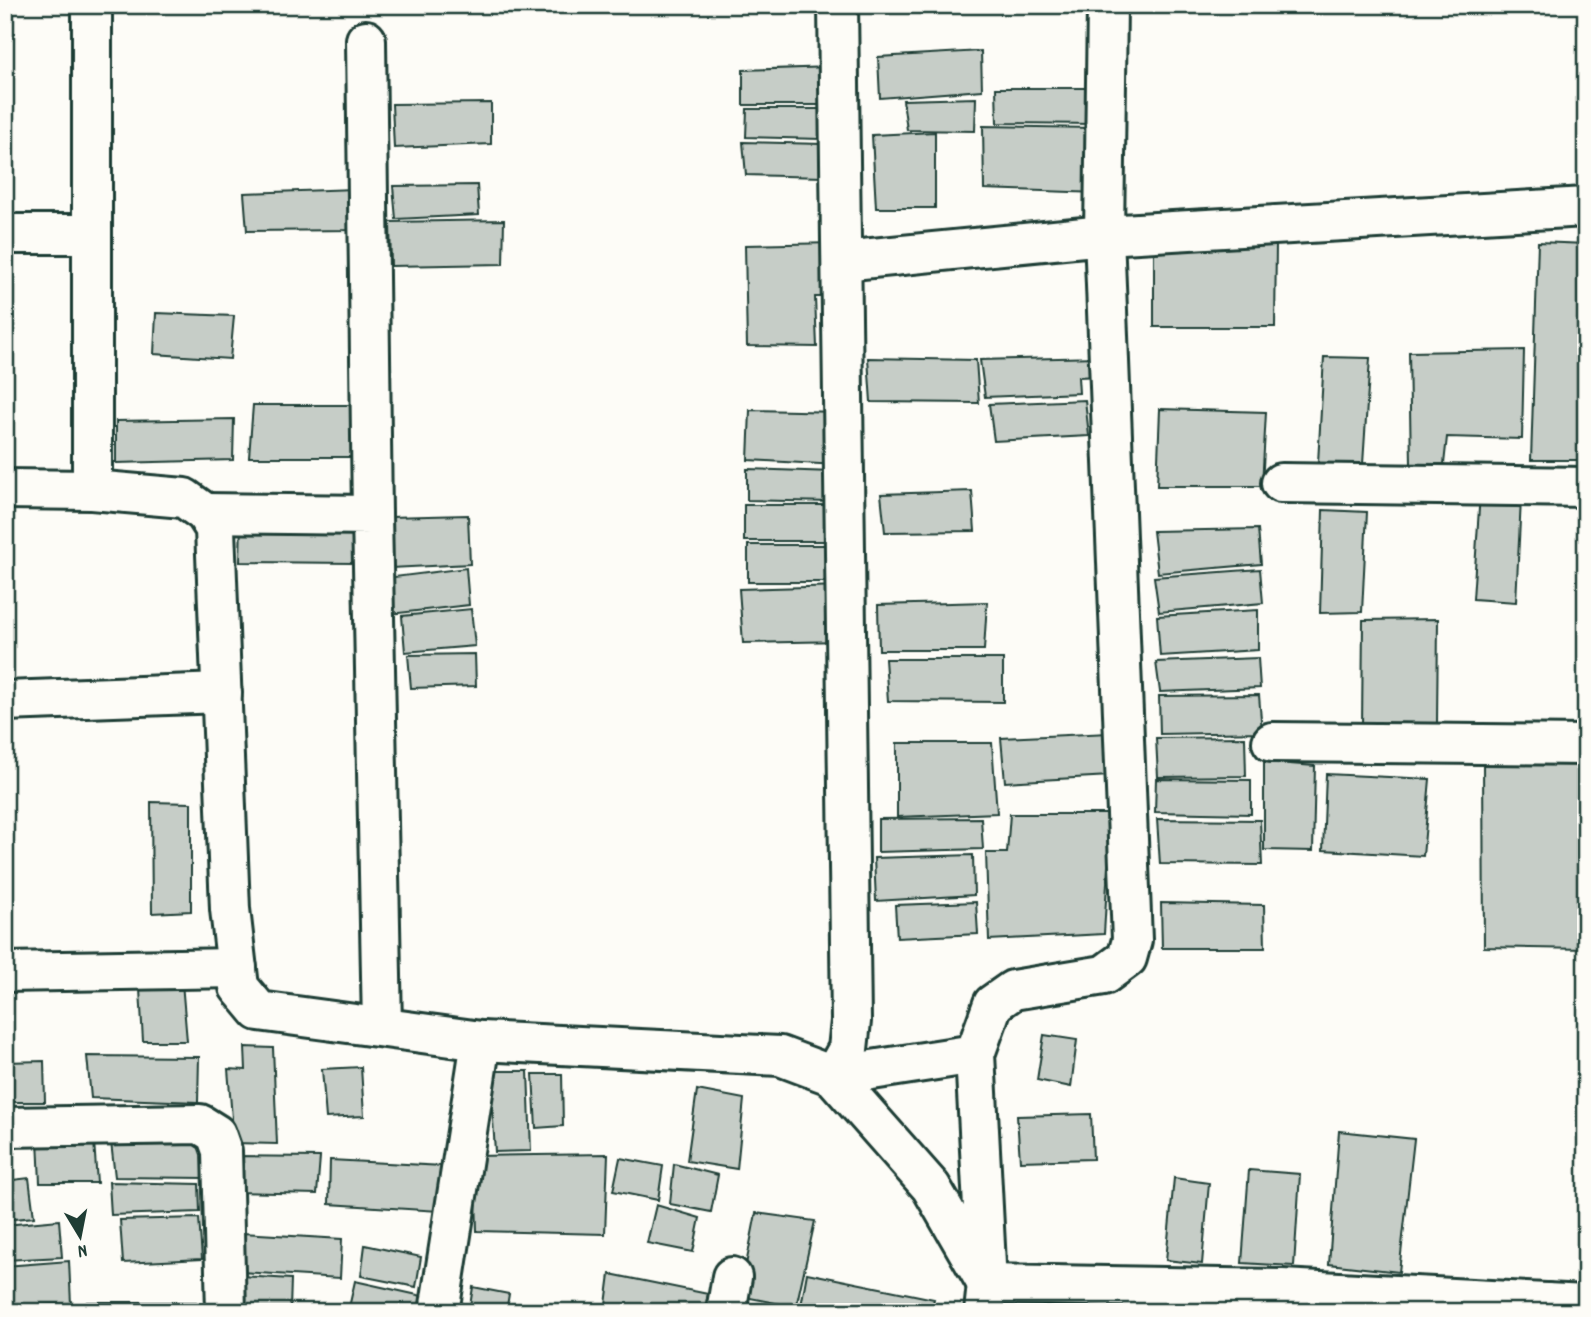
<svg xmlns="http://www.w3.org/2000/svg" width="1591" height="1317" viewBox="0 0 1591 1317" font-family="Dekko,sans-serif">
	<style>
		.building { fill: #c6cdc7; stroke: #1f3d34; stroke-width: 2 }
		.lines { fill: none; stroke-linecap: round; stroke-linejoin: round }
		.street-casing { stroke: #1f3d34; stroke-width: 44 }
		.street { stroke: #fdfcf7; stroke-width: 38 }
	</style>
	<rect width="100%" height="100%" fill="#fdfcf7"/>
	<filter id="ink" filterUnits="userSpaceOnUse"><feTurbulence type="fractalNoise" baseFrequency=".0143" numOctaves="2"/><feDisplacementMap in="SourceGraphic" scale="14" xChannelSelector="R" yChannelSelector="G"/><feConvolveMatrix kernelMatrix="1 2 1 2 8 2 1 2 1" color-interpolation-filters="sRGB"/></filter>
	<g filter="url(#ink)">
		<g class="building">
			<path d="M 5,5 L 12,5 L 11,36 L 5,37 Z"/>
			<path d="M 981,51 L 982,90 L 880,98 L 878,57 Z"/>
			<path d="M 831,67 L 830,105 L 743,105 L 743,70 Z"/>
			<path d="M 996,88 L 1096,88 L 1095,124 L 997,123 Z"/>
			<path d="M 5,93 L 10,93 L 8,195 L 5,195 Z"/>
			<path d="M 976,98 L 975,131 L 907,130 L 903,100 Z"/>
			<path d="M 491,103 L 491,144 L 394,148 L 392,104 Z"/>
			<path d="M 747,109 L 822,109 L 821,139 L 746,137 Z"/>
			<path d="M 983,126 L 1094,128 L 1098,193 L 984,189 Z"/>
			<path d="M 935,132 L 935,208 L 876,208 L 872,135 Z"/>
			<path d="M 743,142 L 822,144 L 824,177 L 746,175 Z"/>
			<path d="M 477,185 L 479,215 L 396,219 L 393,186 Z"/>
			<path d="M 354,189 L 355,230 L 247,231 L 244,193 Z"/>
			<path d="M 504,220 L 503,264 L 391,266 L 390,222 Z"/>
			<path d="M 1538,242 L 1586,244 L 1586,460 L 1531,460 Z"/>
			<path d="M 834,243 L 834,297 L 815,297 L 817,347 L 747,346 L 745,245 Z"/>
			<path d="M 1276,244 L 1275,327 L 1154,327 L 1154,245 Z"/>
			<rect x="5" y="251" width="6" height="81"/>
			<path d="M 156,313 L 234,316 L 230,359 L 154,354 Z"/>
			<path d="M 1524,350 L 1522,439 L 1447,437 L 1444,464 L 1411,464 L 1409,352 Z"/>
			<path d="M 1098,357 L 1099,376 L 1078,377 L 1079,393 L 985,397 L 980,360 Z"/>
			<path d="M 1324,357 L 1370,358 L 1363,464 L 1318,463 Z"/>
			<path d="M 868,358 L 976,360 L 979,403 L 871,402 Z"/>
			<path d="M 5,387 L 8,447 L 5,447 Z"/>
			<path d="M 1085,400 L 1089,436 L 994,441 L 989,404 Z"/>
			<path d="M 253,405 L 365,405 L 362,457 L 249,457 Z"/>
			<path d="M 1160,409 L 1266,412 L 1262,486 L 1157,486 Z"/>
			<path d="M 750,410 L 840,412 L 837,465 L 748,460 Z"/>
			<path d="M 234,419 L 233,460 L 116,463 L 116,421 Z"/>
			<path d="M 747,469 L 833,472 L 832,502 L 747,500 Z"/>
			<path d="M 972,491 L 975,531 L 885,532 L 881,494 Z"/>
			<path d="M 1480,493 L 1521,499 L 1516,602 L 1473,599 Z"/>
			<path d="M 744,505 L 838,505 L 837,541 L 744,541 Z"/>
			<path d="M 1323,510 L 1367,512 L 1362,612 L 1320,613 Z"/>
			<path d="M 468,515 L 470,564 L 391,568 L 389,517 Z"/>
			<path d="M 357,518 L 353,563 L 240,562 L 241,519 Z"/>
			<path d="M 1258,529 L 1261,564 L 1158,573 L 1153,531 Z"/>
			<path d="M 748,545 L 835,545 L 834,582 L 748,582 Z"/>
			<path d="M 466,568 L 469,605 L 390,614 L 386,578 Z"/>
			<path d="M 1260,569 L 1263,603 L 1159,612 L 1154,577 Z"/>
			<path d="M 842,586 L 844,641 L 743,643 L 739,589 Z"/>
			<path d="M 987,602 L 984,650 L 879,650 L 878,605 Z"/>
			<path d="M 471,609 L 475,646 L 405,652 L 402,616 Z"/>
			<path d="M 1258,610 L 1258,650 L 1160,656 L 1157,616 Z"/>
			<path d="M 1438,619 L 1437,723 L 1362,728 L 1363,620 Z"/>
			<path d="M 475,654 L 476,686 L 411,688 L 408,655 Z"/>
			<path d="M 1258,658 L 1260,688 L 1160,692 L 1156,662 Z"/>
			<path d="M 885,659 L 1003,659 L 1003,702 L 888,701 Z"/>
			<path d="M 1259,695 L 1262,732 L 1160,734 L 1159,696 Z"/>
			<path d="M 1109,733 L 1110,776 L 1005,782 L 1001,738 Z"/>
			<path d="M 1245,737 L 1246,776 L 1158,777 L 1156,738 Z"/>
			<path d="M 897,743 L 992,743 L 997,813 L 897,817 Z"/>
			<path d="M 1483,760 L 1586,761 L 1586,949 L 1484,947 Z"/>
			<path d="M 1264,762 L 1315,766 L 1313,851 L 1264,850 Z"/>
			<path d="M 1326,774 L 1430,779 L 1423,856 L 1323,850 Z"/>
			<path d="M 1156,779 L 1251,780 L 1251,814 L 1155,812 Z"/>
			<path d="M 151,802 L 191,803 L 191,911 L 152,913 Z"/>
			<path d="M 1010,814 L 1111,814 L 1104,934 L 989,940 L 986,853 L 1007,853 Z"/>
			<path d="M 981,818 L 983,849 L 878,852 L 878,819 Z"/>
			<path d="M 1157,819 L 1260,820 L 1262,865 L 1160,864 Z"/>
			<path d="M 973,855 L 974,895 L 876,901 L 874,858 Z"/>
			<path d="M 976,902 L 978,934 L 897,938 L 895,905 Z"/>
			<path d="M 1161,903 L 1264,905 L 1265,948 L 1162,948 Z"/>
			<path d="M 181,971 L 187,1041 L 143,1041 L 139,972 Z"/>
			<path d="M 1044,1035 L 1077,1040 L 1071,1087 L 1037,1080 Z"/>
			<path d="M 245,1047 L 273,1048 L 277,1144 L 234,1143 L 228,1069 L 246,1070 Z"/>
			<path d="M 87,1056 L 199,1057 L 198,1102 L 91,1098 Z"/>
			<path d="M 44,1061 L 45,1102 L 5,1102 L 5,1062 Z"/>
			<path d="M 361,1067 L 364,1116 L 326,1118 L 322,1069 Z"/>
			<path d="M 490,1071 L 528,1071 L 531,1151 L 495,1152 Z"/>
			<path d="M 533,1074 L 562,1074 L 563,1126 L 536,1128 Z"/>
			<path d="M 697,1090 L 744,1099 L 737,1169 L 687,1161 Z"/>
			<path d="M 1091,1114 L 1093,1159 L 1020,1161 L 1017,1116 Z"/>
			<path d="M 1339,1131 L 1414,1139 L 1399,1272 L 1329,1264 Z"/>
			<path d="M 38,1139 L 94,1141 L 97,1183 L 40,1183 Z"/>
			<path d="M 111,1142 L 203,1143 L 205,1178 L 115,1177 Z"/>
			<path d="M 608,1154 L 605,1234 L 477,1231 L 475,1156 Z"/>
			<path d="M 235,1156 L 320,1157 L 317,1194 L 237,1192 Z"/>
			<path d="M 620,1158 L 663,1166 L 658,1200 L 613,1191 Z"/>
			<path d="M 330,1160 L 443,1166 L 439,1211 L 329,1204 Z"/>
			<path d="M 674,1164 L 718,1175 L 711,1212 L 670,1204 Z"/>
			<path d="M 1249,1170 L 1300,1174 L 1294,1266 L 1242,1263 Z"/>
			<path d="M 29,1178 L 34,1217 L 5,1220 L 5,1181 Z"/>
			<path d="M 1174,1178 L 1209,1183 L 1202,1264 L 1166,1260 Z"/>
			<path d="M 109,1182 L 199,1184 L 200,1212 L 111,1215 Z"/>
			<path d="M 656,1205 L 700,1218 L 693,1252 L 647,1243 Z"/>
			<path d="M 756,1213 L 815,1221 L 796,1307 L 740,1296 Z"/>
			<path d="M 199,1218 L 202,1259 L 123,1263 L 120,1220 Z"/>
			<path d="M 59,1220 L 62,1257 L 5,1260 L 5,1225 Z"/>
			<path d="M 241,1233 L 342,1239 L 340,1278 L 241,1272 Z"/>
			<path d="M 365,1245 L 421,1257 L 416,1287 L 361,1276 Z"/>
			<path d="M 69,1261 L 71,1304 L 5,1306 L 5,1266 Z"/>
			<path d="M 807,1273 L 934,1299 L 931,1312 L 829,1312 L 801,1306 Z"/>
			<path d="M 610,1274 L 708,1294 L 704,1312 L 605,1312 Z"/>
			<path d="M 241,1276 L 291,1279 L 290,1310 L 242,1310 Z"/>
			<path d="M 355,1281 L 440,1300 L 437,1312 L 348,1312 Z"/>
			<path d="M 473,1287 L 509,1294 L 506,1312 L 469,1312 Z"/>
			<path d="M 87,1302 L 196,1302 L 197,1312 L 88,1312 Z"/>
			<path d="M 1138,1305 L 1260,1308 L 1260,1312 L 1138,1312 Z"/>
			<path d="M 1099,1306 L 1129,1307 L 1128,1312 L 1099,1312 Z"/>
		</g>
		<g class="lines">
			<defs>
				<g id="street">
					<path d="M 1107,5 L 1104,235 L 1586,207"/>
					<path d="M 366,40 L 372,515"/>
					<path d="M 5,234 L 92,234"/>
					<path d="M 842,261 L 1104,235 L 1132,940 L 1127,958 L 1104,975 L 1013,990 L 993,1004 L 975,1054 L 987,1284 L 984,1312"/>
					<path d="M 1281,483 L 1586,487"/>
					<path d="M 5,489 L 92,490 L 184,498 L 205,513 L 215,529 L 230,909 L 239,987 L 259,1011 L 481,1041 L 780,1056 L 833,1076 L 931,1187 L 987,1284 L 1282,1289 L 1546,1303 L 1546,1312"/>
					<path d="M 92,490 L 92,5"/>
					<path d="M 205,513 L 372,515 L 382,1027"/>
					<path d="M 5,701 L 222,693"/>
					<path d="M 1272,742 L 1586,745"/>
					<path d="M 5,972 L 237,968"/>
					<path d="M 833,1076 L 848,1049 L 851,1021 L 838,5"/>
					<path d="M 833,1076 L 975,1054"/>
					<path d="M 5,1127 L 200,1124 L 216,1134 L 222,1151 L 226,1312"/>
					<path d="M 1546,1303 L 1586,1305"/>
					<path d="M 439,1312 L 481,1041"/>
					<path d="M 726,1312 L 732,1277"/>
				</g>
			</defs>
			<use href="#street" class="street-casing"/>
			<use href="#street" class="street"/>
		</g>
	</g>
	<rect width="1591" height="1317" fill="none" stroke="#fdfcf7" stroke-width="28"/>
	<rect x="14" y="14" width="1563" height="1289" fill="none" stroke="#1f3d34" stroke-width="2.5" filter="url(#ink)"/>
	<g transform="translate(80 1236) rotate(170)" stroke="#fdfcf7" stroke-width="5" paint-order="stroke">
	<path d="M0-5L12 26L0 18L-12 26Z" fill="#1f3d34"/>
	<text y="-10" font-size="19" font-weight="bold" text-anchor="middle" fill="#1f3d34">N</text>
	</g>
</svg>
